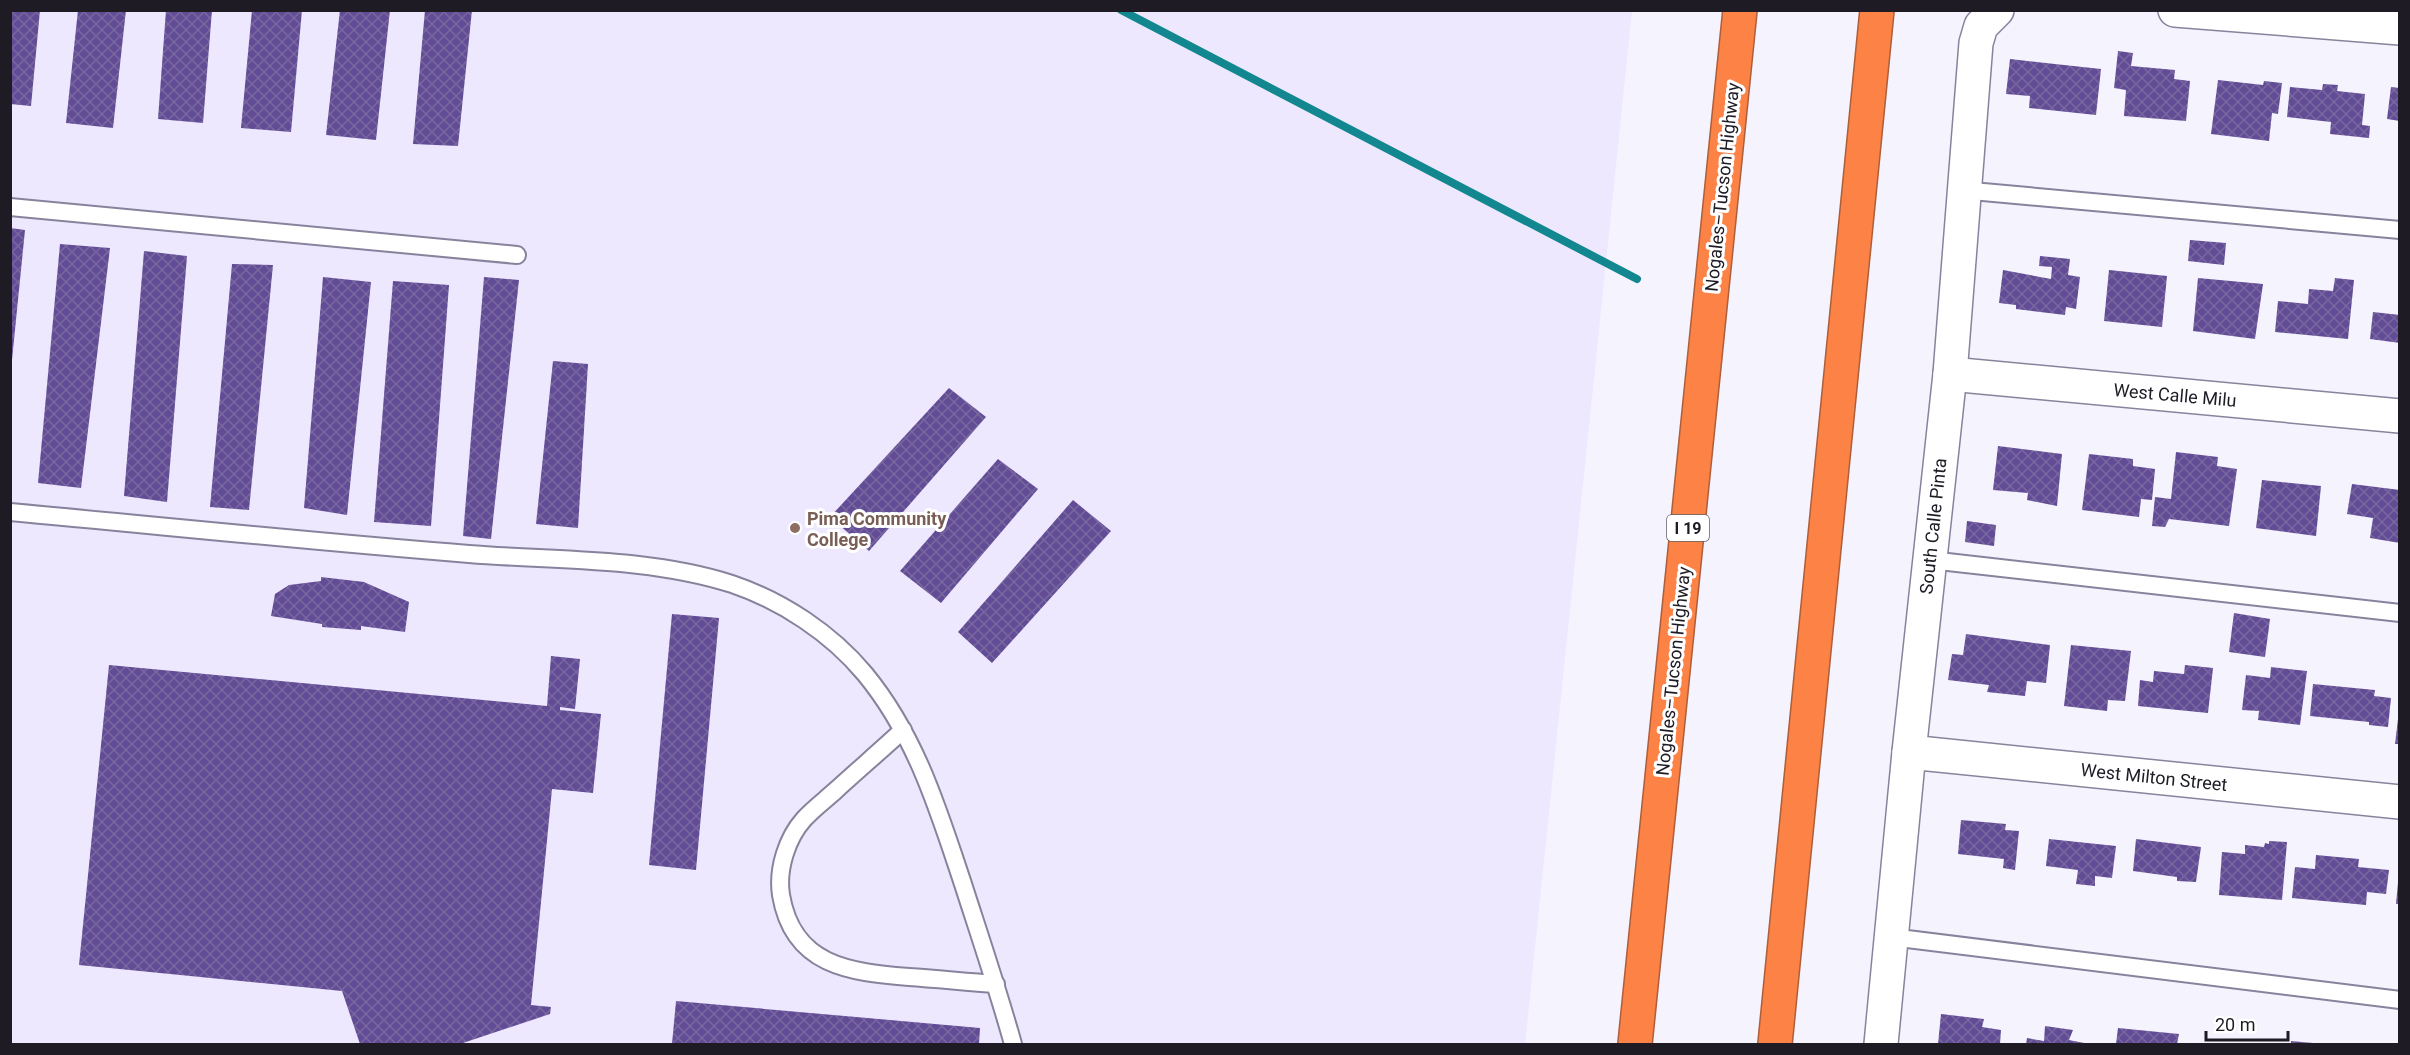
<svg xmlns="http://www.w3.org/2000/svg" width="2410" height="1055" viewBox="0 0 2410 1055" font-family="Roboto,sans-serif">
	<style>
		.built { fill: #ede8fe }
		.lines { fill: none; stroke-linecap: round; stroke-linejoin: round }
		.stream { stroke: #12878f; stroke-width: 8 }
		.building { fill: url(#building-cross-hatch) }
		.service-casing { stroke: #88839c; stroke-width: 20 }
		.minor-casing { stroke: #88839c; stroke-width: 36 }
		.motorway-casing { stroke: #ae5e3a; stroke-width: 36 }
		.service { stroke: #fff; stroke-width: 16 }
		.minor { stroke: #fff; stroke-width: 33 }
		.motorway { stroke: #fc8245; stroke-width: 33 }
		.education-dot { fill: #8d6e63; stroke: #fff; stroke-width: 2 }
		.labels { text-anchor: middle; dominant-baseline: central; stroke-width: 6; stroke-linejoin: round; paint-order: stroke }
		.shield { fill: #fff; stroke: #625f66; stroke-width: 1.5 }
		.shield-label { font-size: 16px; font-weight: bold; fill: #1e1b25 }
		.street-label { font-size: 18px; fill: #1e1b25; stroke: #fff }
		.education-label { font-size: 18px; font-weight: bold; fill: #785e54; stroke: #fff; text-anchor: start }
	</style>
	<defs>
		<pattern id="building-cross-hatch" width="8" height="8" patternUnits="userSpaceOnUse" patternTransform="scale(1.5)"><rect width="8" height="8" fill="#634c96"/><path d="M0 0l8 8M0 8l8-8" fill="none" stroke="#7968a0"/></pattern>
	</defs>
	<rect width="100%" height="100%" fill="#f5f3fe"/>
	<path class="built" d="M 10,11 L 1632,11 L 1525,1044 L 11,1044 Z"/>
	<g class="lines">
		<path class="stream" d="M 1121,10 L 1637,279"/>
	</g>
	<g class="building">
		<path d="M 12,10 L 40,10 L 31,106 L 10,104 Z"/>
		<path d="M 78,10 L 126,10 L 113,128 L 66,123 Z"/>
		<path d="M 166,10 L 212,10 L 203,123 L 158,119 Z"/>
		<path d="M 252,10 L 302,10 L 291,132 L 241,128 Z"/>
		<path d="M 340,10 L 390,10 L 376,140 L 326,135 Z"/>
		<path d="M 425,10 L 472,10 L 458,146 L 413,144 Z"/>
		<path d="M 2118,51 L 2133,53 L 2131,66 L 2175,70 L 2174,79 L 2190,81 L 2186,121 L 2124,116 L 2126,90 L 2114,88 Z"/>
		<path d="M 2010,59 L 2101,69 L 2096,115 L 2029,108 L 2030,96 L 2006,94 Z"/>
		<path d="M 2218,80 L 2263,85 L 2264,81 L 2282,83 L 2278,114 L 2272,113 L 2269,141 L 2211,134 Z"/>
		<path d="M 2323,84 L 2338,85 L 2337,91 L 2365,94 L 2362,125 L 2370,126 L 2369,138 L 2330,134 L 2331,122 L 2287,117 L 2290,87 L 2322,90 Z"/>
		<path d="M 2391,87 L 2400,88 L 2400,121 L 2387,119 Z"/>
		<path d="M 10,228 L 25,230 L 12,360 L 10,360 Z"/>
		<path d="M 2190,240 L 2226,243 L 2224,265 L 2188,261 Z"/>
		<path d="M 60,244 L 110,248 L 81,488 L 38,483 Z"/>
		<path d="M 144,251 L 187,256 L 167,502 L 124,496 Z"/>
		<path d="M 2040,256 L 2070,259 L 2068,275 L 2080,277 L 2076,309 L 2066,307 L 2065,315 L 2016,309 L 2016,305 L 1999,303 L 2003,270 L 2051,279 L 2052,267 L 2039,266 Z"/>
		<path d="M 232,264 L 273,265 L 249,510 L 210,507 Z"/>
		<path d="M 2109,270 L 2167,276 L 2162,327 L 2104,321 Z"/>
		<path d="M 323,277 L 371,282 L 347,515 L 304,508 Z"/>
		<path d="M 484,277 L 519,280 L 491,539 L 463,536 Z"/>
		<path d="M 2198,278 L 2263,284 L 2255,339 L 2193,331 Z"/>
		<path d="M 2335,278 L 2354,280 L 2348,339 L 2275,332 L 2278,301 L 2308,304 L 2309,289 L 2333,291 Z"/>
		<path d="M 393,281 L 449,285 L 431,526 L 374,522 Z"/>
		<path d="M 2373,312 L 2400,315 L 2400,343 L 2370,339 Z"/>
		<path d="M 553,361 L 588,364 L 578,528 L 536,524 Z"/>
		<path d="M 949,388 L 986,417 L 869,551 L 830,517 Z"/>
		<path d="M 1998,446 L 2062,454 L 2057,506 L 2027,500 L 2028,493 L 1993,490 Z"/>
		<path d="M 2176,452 L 2218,457 L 2217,466 L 2237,469 L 2229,526 L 2169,519 L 2165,527 L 2152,526 L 2155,497 L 2171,499 Z"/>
		<path d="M 2089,454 L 2133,459 L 2133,466 L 2155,469 L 2152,500 L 2141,499 L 2139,517 L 2082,510 Z"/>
		<path d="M 998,459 L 1038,489 L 941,603 L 900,571 Z"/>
		<path d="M 2262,480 L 2321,486 L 2316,536 L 2256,528 Z"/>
		<path d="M 2352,484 L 2400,490 L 2400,543 L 2370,538 L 2373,518 L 2347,514 Z"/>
		<path d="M 1073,500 L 1111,531 L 992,663 L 958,632 Z"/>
		<path d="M 1967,521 L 1996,525 L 1994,546 L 1965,542 Z"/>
		<path d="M 321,577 L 364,582 L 409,602 L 405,632 L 361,626 L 361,630 L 322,627 L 322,624 L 271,616 L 275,594 L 289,585 L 321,581 Z"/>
		<path d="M 2234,613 L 2270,619 L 2265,657 L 2229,652 Z"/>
		<path d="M 672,614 L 719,618 L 696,870 L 649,865 Z"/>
		<path d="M 1966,634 L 2050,645 L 2046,683 L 2027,681 L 2025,696 L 1987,692 L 1989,685 L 1948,680 L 1952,654 L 1963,655 Z"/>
		<path d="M 2071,645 L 2131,651 L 2125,701 L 2108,700 L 2107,711 L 2064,706 Z"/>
		<path d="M 551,656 L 580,659 L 575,709 L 560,707 L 560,710 L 601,714 L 593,793 L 552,789 L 531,1005 L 551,1007 L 550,1014 L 460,1044 L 360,1044 L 342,991 L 79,965 L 109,665 L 547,706 Z"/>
		<path d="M 2185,665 L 2213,668 L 2208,713 L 2138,706 L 2140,680 L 2153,682 L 2154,671 L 2184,674 Z"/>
		<path d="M 2271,667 L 2307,671 L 2300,725 L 2258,720 L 2259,711 L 2242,710 L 2246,675 L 2270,678 Z"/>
		<path d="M 2313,684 L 2375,690 L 2374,696 L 2391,698 L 2388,727 L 2369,725 L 2369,722 L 2310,716 Z"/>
		<path d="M 2398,719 L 2400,719 L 2400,744 L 2395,744 Z"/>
		<path d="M 1961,820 L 2006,824 L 2005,830 L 2019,831 L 2015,870 L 2003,868 L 2004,859 L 1958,854 Z"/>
		<path d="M 2049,839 L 2116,846 L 2112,878 L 2095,876 L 2095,886 L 2076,884 L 2078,870 L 2046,866 Z"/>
		<path d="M 2136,839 L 2201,847 L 2196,882 L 2177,881 L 2177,877 L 2133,871 Z"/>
		<path d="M 2269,841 L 2287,842 L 2282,900 L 2219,895 L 2222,852 L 2245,854 L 2245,845 L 2264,847 L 2265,843 L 2269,844 Z"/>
		<path d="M 2316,855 L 2359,859 L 2358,867 L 2389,870 L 2386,894 L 2367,892 L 2366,905 L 2292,898 L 2295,867 L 2315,869 Z"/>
		<path d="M 2398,882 L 2400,882 L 2400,904 L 2396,904 Z"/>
		<path d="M 676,1001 L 980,1028 L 979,1044 L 672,1044 Z"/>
		<path d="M 1941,1014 L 1984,1019 L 1982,1027 L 2001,1030 L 2000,1044 L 1938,1044 Z"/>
		<path d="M 2045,1026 L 2073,1030 L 2069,1040 L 2089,1044 L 2026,1044 L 2027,1038 L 2044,1041 Z"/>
		<path d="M 2118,1028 L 2179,1034 L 2177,1044 L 2116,1044 Z"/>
		<path d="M 2291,1041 L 2313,1043 L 2313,1044 L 2291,1044 Z"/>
	</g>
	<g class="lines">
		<defs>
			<g id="service">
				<path d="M 1961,190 L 2400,230"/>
				<path d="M 10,207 L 517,255"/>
				<path d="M 10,512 C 163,526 316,542 469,554 C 555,561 648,557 732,584 C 782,601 831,633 865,674 C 916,736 938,809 963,884 C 980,937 998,990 1013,1044"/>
				<path d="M 1930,560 L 2400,613"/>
				<path d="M 903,730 C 880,751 857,771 835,791 C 825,800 813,809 804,819 C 787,838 777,869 781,895 C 793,966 849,972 909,977 C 938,979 967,982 996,984"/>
				<path d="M 1891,937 L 2400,1000"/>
			</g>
			<g id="minor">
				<path d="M 2175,10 L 2400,28"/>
				<path d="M 1950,374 L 2400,416"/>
				<path d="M 1909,752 L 2400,802"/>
				<path d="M 1881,1044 L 1909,752 L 1950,374 L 1976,43 L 1981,26 L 1997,10"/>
			</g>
			<g id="motorway">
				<path d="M 1635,1044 L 1740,10"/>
				<path d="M 1775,1044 L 1877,10"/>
			</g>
		</defs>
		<use href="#service" class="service-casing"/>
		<use href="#minor" class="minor-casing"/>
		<use href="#motorway" class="motorway-casing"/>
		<use href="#service" class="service"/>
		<use href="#minor" class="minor"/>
		<use href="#motorway" class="motorway"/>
	</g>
	<circle class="education-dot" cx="795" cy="528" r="6"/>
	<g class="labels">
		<rect class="shield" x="1667" y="515" width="42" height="26" rx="4.5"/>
		<g class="shield-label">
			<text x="1688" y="528">I 19</text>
		</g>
		<g class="street-label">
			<text transform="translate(1722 187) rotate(-84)">Nogales–Tucson Highway</text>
			<text transform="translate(2175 395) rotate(5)">West Calle Milu</text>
			<text transform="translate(1933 526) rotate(-84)">South Calle Pinta</text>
			<text transform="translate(1673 671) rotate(-84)">Nogales–Tucson Highway</text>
			<text transform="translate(2154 777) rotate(6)">West Milton Street</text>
		</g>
		<g class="education-label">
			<text x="807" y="518">Pima Community<tspan x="807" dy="21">College</tspan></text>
		</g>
	</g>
	<rect width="2410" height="1055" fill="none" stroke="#1e1b25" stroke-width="24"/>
	<path d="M2206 1031v9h82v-9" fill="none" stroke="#1e1b25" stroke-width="3"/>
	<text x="2215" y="1031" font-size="18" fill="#1e1b25" stroke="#ffffff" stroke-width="4.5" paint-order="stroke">20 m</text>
</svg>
